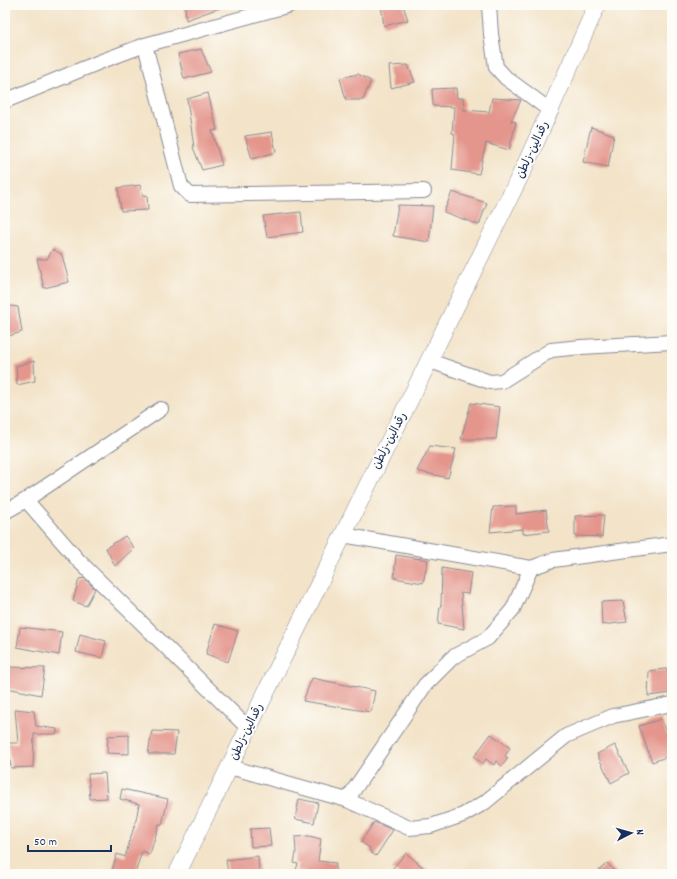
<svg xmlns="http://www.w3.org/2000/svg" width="677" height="879" viewBox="0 0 677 879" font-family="Dekko,'Playpen Sans Arabic',sans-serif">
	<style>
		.building { fill: #e4958c }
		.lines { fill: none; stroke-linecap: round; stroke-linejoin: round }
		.minor-casing { stroke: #878993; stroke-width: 16 }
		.major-casing { stroke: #878993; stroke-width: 18 }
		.minor { stroke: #fff; stroke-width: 14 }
		.major { stroke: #fff; stroke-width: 17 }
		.labels { text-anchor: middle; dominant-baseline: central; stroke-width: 4; stroke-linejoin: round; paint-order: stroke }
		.street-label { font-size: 12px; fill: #1b2f5e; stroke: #fdfcf7 }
	</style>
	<rect width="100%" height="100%" fill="#fdfcf7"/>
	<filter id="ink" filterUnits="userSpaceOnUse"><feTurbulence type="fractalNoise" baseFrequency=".025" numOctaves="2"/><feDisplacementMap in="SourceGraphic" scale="8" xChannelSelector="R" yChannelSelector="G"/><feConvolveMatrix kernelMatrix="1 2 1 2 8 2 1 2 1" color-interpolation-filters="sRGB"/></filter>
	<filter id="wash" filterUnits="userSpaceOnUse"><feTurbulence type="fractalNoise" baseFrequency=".012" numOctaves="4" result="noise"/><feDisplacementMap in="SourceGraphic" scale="16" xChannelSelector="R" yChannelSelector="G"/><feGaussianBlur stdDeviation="0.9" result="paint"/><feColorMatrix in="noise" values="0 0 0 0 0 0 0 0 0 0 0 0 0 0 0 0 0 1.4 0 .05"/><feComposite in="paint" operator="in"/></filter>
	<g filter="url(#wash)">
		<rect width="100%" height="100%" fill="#f3e3c8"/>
		<g id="blocks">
			<g class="building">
				<path d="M 185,5 L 225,5 L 225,6 L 186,20 Z"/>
				<path d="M 381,5 L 403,5 L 408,20 L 384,26 Z"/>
				<path d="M 201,49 L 211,72 L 184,79 L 178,54 Z"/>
				<path d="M 408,65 L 415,82 L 391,88 L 389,66 Z"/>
				<path d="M 358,74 L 371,81 L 363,100 L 346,100 L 340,78 Z"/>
				<path d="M 456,88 L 457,98 L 463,98 L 464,110 L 489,112 L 492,98 L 521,100 L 511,121 L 516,122 L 509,150 L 486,143 L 479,174 L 452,170 L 455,134 L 452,133 L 454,107 L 433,106 L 432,89 Z"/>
				<path d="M 208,93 L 217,130 L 212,131 L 222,165 L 202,170 L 193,147 L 194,147 L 187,99 Z"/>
				<path d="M 591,127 L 614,135 L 608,167 L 583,162 Z"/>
				<path d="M 272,132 L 276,152 L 252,159 L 245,136 Z"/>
				<path d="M 140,185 L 143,196 L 147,195 L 148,210 L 121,211 L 118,188 Z"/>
				<path d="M 452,192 L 487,203 L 479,225 L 444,212 Z"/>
				<path d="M 398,205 L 433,206 L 429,242 L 393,236 Z"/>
				<path d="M 301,212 L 303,232 L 267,237 L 263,216 Z"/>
				<path d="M 53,249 L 62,255 L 69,282 L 44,288 L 37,259 L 47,259 Z"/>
				<path d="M 11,306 L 18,307 L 22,332 L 5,337 L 5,308 Z"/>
				<path d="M 34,361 L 35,381 L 17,385 L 16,366 Z"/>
				<path d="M 471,403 L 500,407 L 496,439 L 461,439 Z"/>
				<path d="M 430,446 L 456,449 L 448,478 L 417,471 Z"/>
				<path d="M 516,506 L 516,514 L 546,510 L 549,531 L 523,534 L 523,529 L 490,532 L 493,507 Z"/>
				<path d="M 604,515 L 602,537 L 575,536 L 575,516 Z"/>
				<path d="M 125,536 L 134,548 L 115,566 L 106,548 Z"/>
				<path d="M 396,555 L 428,560 L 423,583 L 394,578 Z"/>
				<path d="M 442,568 L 471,573 L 468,594 L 461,593 L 464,629 L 438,624 L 440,606 L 441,606 Z"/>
				<path d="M 84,578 L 95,589 L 86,606 L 73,601 L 79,579 Z"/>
				<path d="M 623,601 L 627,622 L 602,625 L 601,602 Z"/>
				<path d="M 215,624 L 238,631 L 228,662 L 206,654 Z"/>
				<path d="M 20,627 L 62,632 L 59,655 L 17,647 Z"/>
				<path d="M 80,634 L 106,641 L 102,658 L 76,652 Z"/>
				<path d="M 8,667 L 45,668 L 41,695 L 7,688 Z"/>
				<path d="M 672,668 L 672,693 L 648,696 L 649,671 Z"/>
				<path d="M 312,678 L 375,691 L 371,712 L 303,701 Z"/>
				<path d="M 15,709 L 34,711 L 36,726 L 57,729 L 57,734 L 34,734 L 33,767 L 11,768 L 8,743 L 18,743 Z"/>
				<path d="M 661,719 L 672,748 L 672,755 L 652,762 L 639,726 Z"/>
				<path d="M 152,731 L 177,732 L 174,754 L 148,754 Z"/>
				<path d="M 491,734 L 510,748 L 505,756 L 508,758 L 502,766 L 496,761 L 494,765 L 486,759 L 483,764 L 474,757 Z"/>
				<path d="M 129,735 L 129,754 L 107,753 L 108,736 Z"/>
				<path d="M 615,745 L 629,773 L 611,783 L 597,754 Z"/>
				<path d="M 105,773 L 107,798 L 90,799 L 88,774 Z"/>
				<path d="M 122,789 L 168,799 L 162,825 L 159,824 L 150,854 L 142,851 L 135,874 L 111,874 L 117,854 L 125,857 L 136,820 L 139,804 L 120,799 Z"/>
				<path d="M 299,799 L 318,803 L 314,823 L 295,819 Z"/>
				<path d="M 374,822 L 393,830 L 376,856 L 370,852 L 370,848 L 361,842 Z"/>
				<path d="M 269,828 L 271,846 L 251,847 L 250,829 Z"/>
				<path d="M 309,836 L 321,839 L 318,861 L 336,863 L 335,874 L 312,874 L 296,870 L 298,864 L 294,863 L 296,853 L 295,837 Z"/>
				<path d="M 406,853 L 431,874 L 399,874 L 392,869 Z"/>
				<path d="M 258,856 L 259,874 L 228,874 L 226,860 Z"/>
				<path d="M 607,863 L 618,874 L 595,874 Z"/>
			</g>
		</g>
	</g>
	<g filter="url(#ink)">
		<use href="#blocks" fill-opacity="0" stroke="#878993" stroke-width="1"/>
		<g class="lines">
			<defs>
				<g id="minor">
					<path d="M 489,5 L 491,34 L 496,67 L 506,78 L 551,111"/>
					<path d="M 145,45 L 181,186 L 190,195 L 424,191"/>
					<path d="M 5,101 L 102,61 L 145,45 L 290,5"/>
					<path d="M 430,361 L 490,382 L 502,381 L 551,350 L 581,347 L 672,342"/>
					<path d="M 26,500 L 78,560 L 249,729"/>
					<path d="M 5,512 L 26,500 L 161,409"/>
					<path d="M 343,535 L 531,568 L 553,560 L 672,544"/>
					<path d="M 230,767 L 347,800 L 409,828 L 431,826 L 463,815 L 484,803 L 566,736 L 613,716 L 672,704"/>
					<path d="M 347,800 L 425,685 L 453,657 L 488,638 L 513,609 L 531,568"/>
				</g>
				<path id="major" d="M 177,874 L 343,535 L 524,168 L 597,5"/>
			</defs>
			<use href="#minor" class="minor-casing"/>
			<use href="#major" class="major-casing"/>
			<use href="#minor" class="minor"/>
			<use href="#major" class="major"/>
		</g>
	</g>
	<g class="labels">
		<g class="street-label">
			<text transform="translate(533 150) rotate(-65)">رقدالين-زلطن</text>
			<text transform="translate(390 441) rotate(-63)">رقدالين-زلطن</text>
			<text transform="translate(247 732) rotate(-64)">رقدالين-زلطن</text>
		</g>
	</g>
	<rect width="677" height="879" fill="none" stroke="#fdfcf7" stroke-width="20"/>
	<g transform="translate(631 833) rotate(84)" stroke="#fdfcf7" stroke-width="3" paint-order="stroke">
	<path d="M0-3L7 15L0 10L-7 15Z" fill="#1b2f5e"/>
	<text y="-6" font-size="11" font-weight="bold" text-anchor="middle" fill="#1b2f5e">N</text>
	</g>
	<path d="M28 845v6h83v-6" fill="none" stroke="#1b2f5e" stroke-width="2"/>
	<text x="34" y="845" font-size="12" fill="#1b2f5e" stroke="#fdfcf7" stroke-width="3" paint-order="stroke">50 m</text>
</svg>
